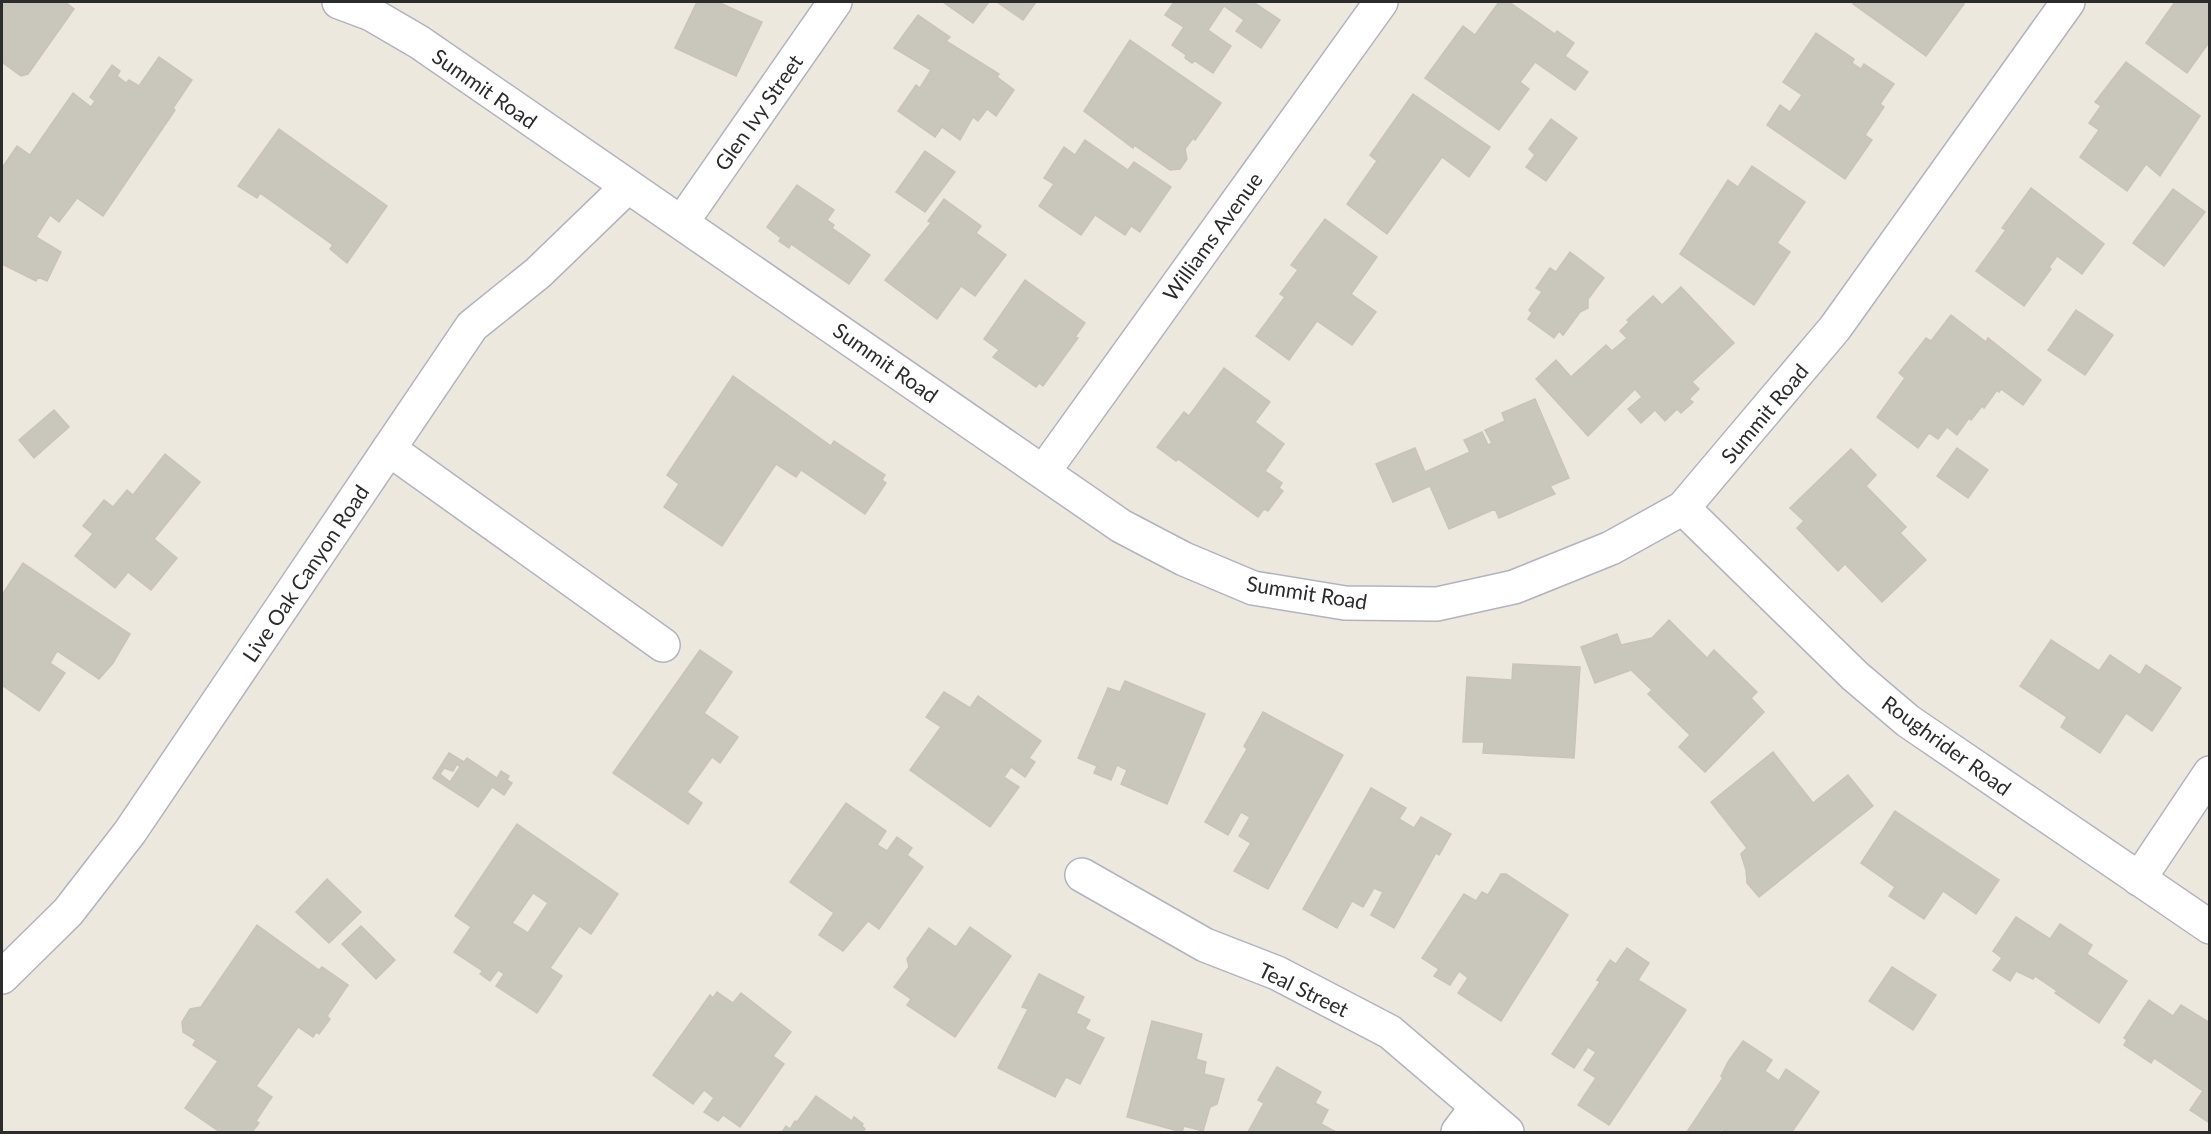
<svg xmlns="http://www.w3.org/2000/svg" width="2211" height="1134" viewBox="0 0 2211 1134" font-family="Lato,sans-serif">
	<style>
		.building { fill: #c9c6bc; stroke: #c9c4b7; stroke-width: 1.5; fill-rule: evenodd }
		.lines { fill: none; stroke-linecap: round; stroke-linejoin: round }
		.minor-casing { stroke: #b2b3bf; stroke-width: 36 }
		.minor { stroke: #fff; stroke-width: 33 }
		.labels { text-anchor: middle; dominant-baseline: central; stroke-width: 4.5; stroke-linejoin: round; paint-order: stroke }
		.street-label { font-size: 21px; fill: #2c2c2c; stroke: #fff }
	</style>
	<rect width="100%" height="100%" fill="#ede8de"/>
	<g class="building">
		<path d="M 2,2 L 65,2 L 74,9 L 28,74 L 21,76 L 2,62 Z"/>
		<path d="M 697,2 L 718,2 L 762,22 L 736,76 L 675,48 Z"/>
		<path d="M 943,2 L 989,2 L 973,23 Z"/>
		<path d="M 997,2 L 1036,2 L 1023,20 Z"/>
		<path d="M 1174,2 L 1253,2 L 1280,20 L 1261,48 L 1236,31 L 1244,20 L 1224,6 L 1208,30 L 1231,46 L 1213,73 L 1195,61 L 1192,63 L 1185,58 L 1186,55 L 1172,45 L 1184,27 L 1165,15 Z"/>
		<path d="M 1499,2 L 1509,2 L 1555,34 L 1557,31 L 1574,43 L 1565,56 L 1588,72 L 1575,90 L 1535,62 L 1520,82 L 1529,89 L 1499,130 L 1425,78 L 1463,26 L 1475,35 Z"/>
		<path d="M 1855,2 L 1961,2 L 1964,4 L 1926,56 L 1853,4 Z"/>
		<path d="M 2175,2 L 2210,2 L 2210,41 L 2187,73 L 2146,43 Z"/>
		<path d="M 918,15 L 950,37 L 946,41 L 999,74 L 997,77 L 1014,90 L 996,116 L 987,109 L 978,121 L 973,117 L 960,140 L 942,127 L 935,137 L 898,111 L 916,85 L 920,88 L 931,70 L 894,48 Z"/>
		<path d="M 1816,33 L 1854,59 L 1852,63 L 1861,69 L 1864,64 L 1894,84 L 1880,104 L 1884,107 L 1865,135 L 1872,140 L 1845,179 L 1767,125 L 1780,105 L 1790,112 L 1802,95 L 1783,82 Z"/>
		<path d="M 1130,40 L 1221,103 L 1195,140 L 1193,138 L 1185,149 L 1187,159 L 1180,169 L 1170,170 L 1134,145 L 1133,148 L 1084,111 Z"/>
		<path d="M 159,57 L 192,80 L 173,108 L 175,110 L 103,216 L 77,198 L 59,222 L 50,215 L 36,237 L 61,252 L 47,281 L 38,277 L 36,281 L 2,264 L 2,168 L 17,146 L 30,155 L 73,93 L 91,107 L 95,101 L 90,97 L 112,65 L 120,71 L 117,76 L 126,83 L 129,80 L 139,86 Z"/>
		<path d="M 2126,62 L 2200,116 L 2160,176 L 2146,164 L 2127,191 L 2080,157 L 2099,130 L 2089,123 L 2101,106 L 2095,102 Z"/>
		<path d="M 1413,94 L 1490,147 L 1469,177 L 1442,157 L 1387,234 L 1347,204 L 1377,161 L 1370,155 Z"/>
		<path d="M 1551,119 L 1577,138 L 1546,181 L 1526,167 L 1535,155 L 1529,149 Z"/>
		<path d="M 279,129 L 387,206 L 347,263 L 330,249 L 333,245 L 260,193 L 257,198 L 238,186 Z"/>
		<path d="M 1085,140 L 1128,170 L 1134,162 L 1171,187 L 1140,232 L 1131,226 L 1125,235 L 1095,215 L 1081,235 L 1039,206 L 1054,184 L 1044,178 L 1064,147 L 1075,155 Z"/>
		<path d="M 925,151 L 955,172 L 925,212 L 896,192 Z"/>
		<path d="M 1752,166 L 1805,202 L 1777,243 L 1790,252 L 1754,305 L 1680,254 L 1728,180 L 1738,187 Z"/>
		<path d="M 797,185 L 834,210 L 827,220 L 834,225 L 832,228 L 870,255 L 849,284 L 791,244 L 789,248 L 779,241 L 781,238 L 767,227 Z"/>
		<path d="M 2031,188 L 2104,244 L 2082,274 L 2057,256 L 2049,267 L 2051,269 L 2024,306 L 1976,271 L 2006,230 L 2002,228 Z"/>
		<path d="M 2173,189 L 2205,212 L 2164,266 L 2133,243 Z"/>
		<path d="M 944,199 L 981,226 L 976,233 L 1006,255 L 975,296 L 961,286 L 937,319 L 885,280 L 931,223 L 928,221 Z"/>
		<path d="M 1325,219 L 1377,257 L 1351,294 L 1376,312 L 1352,345 L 1317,321 L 1289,360 L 1256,336 L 1285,297 L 1280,294 L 1298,270 L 1291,265 Z"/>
		<path d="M 1570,252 L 1604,278 L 1588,299 L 1588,308 L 1580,312 L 1563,335 L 1559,331 L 1554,338 L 1528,319 L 1532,313 L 1529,310 L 1542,292 L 1536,288 L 1550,268 L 1556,272 Z"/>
		<path d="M 1025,280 L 1085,323 L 1075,337 L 1078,338 L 1043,386 L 1039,383 L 1036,387 L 993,357 L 999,350 L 984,339 Z"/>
		<path d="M 1681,287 L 1734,343 L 1692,382 L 1699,389 L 1689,399 L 1693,402 L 1681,413 L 1677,409 L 1665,421 L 1655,410 L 1641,423 L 1628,409 L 1642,397 L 1635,389 L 1588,436 L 1536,379 L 1556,360 L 1571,377 L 1606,345 L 1612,351 L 1627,338 L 1620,331 L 1629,322 L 1627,320 L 1653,296 L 1662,305 Z"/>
		<path d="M 2076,310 L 2113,335 L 2085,375 L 2048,350 Z"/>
		<path d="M 1951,315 L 1986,342 L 1988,338 L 2041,380 L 2023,405 L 2001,389 L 1999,392 L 1997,390 L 1984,408 L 1982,406 L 1971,420 L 1969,418 L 1957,435 L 1947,427 L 1938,439 L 1929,433 L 1918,448 L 1877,417 L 1905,378 L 1899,373 L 1926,338 L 1931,341 Z"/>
		<path d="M 1224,368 L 1270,402 L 1255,422 L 1284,444 L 1265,471 L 1282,483 L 1279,488 L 1283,491 L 1268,511 L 1264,509 L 1258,517 L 1178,459 L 1176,461 L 1157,447 L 1184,412 L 1189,416 Z"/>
		<path d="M 733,376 L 831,446 L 834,441 L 885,475 L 882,480 L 886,483 L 865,514 L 801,470 L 796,477 L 776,464 L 722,546 L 664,507 L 679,484 L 667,475 Z"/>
		<path d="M 1535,399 L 1569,478 L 1550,486 L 1555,494 L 1499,518 L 1495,509 L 1449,529 L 1430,486 L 1393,502 L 1376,464 L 1415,448 L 1425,472 L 1470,452 L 1464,440 L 1482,432 L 1488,445 L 1492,443 L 1485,430 L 1505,421 L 1502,413 Z"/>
		<path d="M 54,410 L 69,427 L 34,458 L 19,440 Z"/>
		<path d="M 1957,448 L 1988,470 L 1968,498 L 1937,476 Z"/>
		<path d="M 1851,449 L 1876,475 L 1866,486 L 1906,527 L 1900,533 L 1926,560 L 1882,602 L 1845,564 L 1838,571 L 1797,528 L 1804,521 L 1790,508 Z"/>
		<path d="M 165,454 L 200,482 L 154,539 L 177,558 L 151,590 L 128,572 L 115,588 L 75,556 L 93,534 L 83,526 L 104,500 L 113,507 L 127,490 L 133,495 Z"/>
		<path d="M 23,563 L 130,634 L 113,663 L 99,679 L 57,651 L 50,663 L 65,673 L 39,711 L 2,685 L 2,595 Z"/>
		<path d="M 1669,620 L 1707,658 L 1714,650 L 1757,692 L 1751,698 L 1764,712 L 1705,772 L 1679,747 L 1690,735 L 1648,694 L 1652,690 L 1631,670 L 1595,683 L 1581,647 L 1617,634 L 1621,645 L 1652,638 Z"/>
		<path d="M 2051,640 L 2099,671 L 2110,655 L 2140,675 L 2146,665 L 2181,688 L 2152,731 L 2126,713 L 2100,753 L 2061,727 L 2067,717 L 2020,686 Z"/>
		<path d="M 700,650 L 732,672 L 704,713 L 738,737 L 720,763 L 712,757 L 687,792 L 702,803 L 688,824 L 613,773 Z"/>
		<path d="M 1513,664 L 1580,667 L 1574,758 L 1483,753 L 1484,742 L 1463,742 L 1467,677 L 1512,680 Z"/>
		<path d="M 1125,681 L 1205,714 L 1167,804 L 1121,784 L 1127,770 L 1117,765 L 1111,780 L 1094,773 L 1097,766 L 1078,758 L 1108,688 L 1120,692 Z"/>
		<path d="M 944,692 L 970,708 L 978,696 L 1041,741 L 1029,758 L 1035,762 L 1025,777 L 1011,767 L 1004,777 L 1019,787 L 990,827 L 910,770 L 941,727 L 926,717 Z"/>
		<path d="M 1263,712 L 1343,755 L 1268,889 L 1234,871 L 1251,843 L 1239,836 L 1250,817 L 1241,812 L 1228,835 L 1205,822 L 1247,749 L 1244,746 Z"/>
		<path d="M 1773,752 L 1813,803 L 1848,775 L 1873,806 L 1759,897 L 1747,883 L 1746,870 L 1741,854 L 1747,848 L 1711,802 Z"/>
		<path d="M 449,753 L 464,762 L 467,758 L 497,778 L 501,771 L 509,776 L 507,780 L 512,783 L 504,795 L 492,787 L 478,807 L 433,778 ZM 457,764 L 460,767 L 450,782 L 440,774 L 444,768 L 453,771 Z"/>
		<path d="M 1371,788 L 1406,808 L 1399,819 L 1414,828 L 1421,817 L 1451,834 L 1439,855 L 1436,853 L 1394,928 L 1371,915 L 1383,892 L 1374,888 L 1363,907 L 1352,901 L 1337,928 L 1303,909 Z"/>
		<path d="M 846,803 L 886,831 L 877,845 L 887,851 L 897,837 L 912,848 L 907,855 L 923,867 L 879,929 L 868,921 L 843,951 L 819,935 L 834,913 L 790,882 Z"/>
		<path d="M 1895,811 L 1999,880 L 1976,914 L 1943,891 L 1924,919 L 1889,896 L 1895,887 L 1861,863 Z"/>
		<path d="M 517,824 L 618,894 L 591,934 L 579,926 L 550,968 L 562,976 L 537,1013 L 496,986 L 504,974 L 498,970 L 490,981 L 480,974 L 483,971 L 454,952 L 471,927 L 455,916 ZM 533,893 L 548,903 L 528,933 L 512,923 Z"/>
		<path d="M 1501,874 L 1506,874 L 1568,915 L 1501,1021 L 1458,993 L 1468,978 L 1459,971 L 1450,985 L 1434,976 L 1439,969 L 1422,958 L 1464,894 L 1476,901 L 1482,892 L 1488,895 Z"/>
		<path d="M 327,879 L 361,912 L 329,943 L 296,912 Z"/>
		<path d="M 2016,917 L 2050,939 L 2060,924 L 2092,945 L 2087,954 L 2127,981 L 2099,1023 L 2055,993 L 2057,991 L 2035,976 L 2033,979 L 2016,971 L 2010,981 L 1993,970 L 2002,958 L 1993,951 Z"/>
		<path d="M 257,925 L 319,970 L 322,967 L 348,985 L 327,1016 L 330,1019 L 319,1034 L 316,1032 L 313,1037 L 298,1027 L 256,1086 L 272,1097 L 256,1121 L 259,1123 L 252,1132 L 220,1132 L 185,1108 L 218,1061 L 193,1045 L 196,1040 L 183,1032 L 182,1022 L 190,1009 L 201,1007 Z"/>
		<path d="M 361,926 L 395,960 L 376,979 L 342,944 Z"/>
		<path d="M 970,927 L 1011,956 L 955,1037 L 907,1005 L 911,999 L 894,987 L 909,967 L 907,959 L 929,928 L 956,947 Z"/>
		<path d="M 1627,948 L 1649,963 L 1638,980 L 1686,1010 L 1609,1125 L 1578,1105 L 1596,1078 L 1584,1070 L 1596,1052 L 1588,1047 L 1574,1068 L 1552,1054 L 1600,982 L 1597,980 L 1610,960 L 1616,964 Z"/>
		<path d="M 1892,967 L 1936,995 L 1913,1030 L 1869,1001 Z"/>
		<path d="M 1039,974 L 1084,997 L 1076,1013 L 1090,1020 L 1085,1029 L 1104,1038 L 1080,1084 L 1066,1077 L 1055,1097 L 998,1068 L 1028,1009 L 1022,1007 Z"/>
		<path d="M 717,992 L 733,1003 L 741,993 L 791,1032 L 773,1056 L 784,1064 L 740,1127 L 723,1115 L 718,1121 L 704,1112 L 714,1098 L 704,1090 L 693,1104 L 653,1075 L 710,995 L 713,998 Z"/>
		<path d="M 2149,1000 L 2173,1016 L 2181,1005 L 2210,1023 L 2210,1123 L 2190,1110 L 2203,1091 L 2154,1058 L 2151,1063 L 2124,1045 L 2127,1040 L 2124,1038 Z"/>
		<path d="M 1152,1021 L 1202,1034 L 1196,1059 L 1206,1062 L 1204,1074 L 1224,1079 L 1217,1104 L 1210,1107 L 1203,1131 L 1184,1126 L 1182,1132 L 1127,1117 Z"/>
		<path d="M 1743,1041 L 1772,1060 L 1765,1071 L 1779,1081 L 1786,1069 L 1819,1092 L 1792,1132 L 1726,1132 L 1721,1129 L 1719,1132 L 1687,1132 L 1723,1078 L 1721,1076 L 1728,1062 Z"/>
		<path d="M 1277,1067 L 1321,1092 L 1315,1103 L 1328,1110 L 1321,1124 L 1336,1132 L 1248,1132 L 1264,1103 L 1258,1100 Z"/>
		<path d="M 816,1096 L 852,1121 L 854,1117 L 863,1124 L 862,1126 L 865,1129 L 862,1132 L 782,1132 L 786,1126 L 790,1129 L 795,1121 L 797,1122 Z"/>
	</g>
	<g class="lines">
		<defs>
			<g id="minor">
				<path d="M 339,2 L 371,14 L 419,42 L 1121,526 L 1184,559 L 1253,588 L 1345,603 L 1437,604 L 1514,587 L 1611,548 L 1683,508 L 1835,328 L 2068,2"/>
				<path d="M 682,222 L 835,2"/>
				<path d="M 389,449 L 663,645"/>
				<path d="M 1044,471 L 1381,2"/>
				<path d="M 1683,508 L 1855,676 L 1908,721 L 2210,927"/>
				<path d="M 1082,875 L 1205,945 L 1277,973 L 1390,1032 L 1507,1132"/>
				<path d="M 2139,879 L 2210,773"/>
				<path d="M 2,977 L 68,912 L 130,832 L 472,326 L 538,273 L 627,187"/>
				<path d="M 1458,1132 L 1477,1107"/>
			</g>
		</defs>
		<use href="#minor" class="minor-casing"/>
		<use href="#minor" class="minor"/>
	</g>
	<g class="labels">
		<g class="street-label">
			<text transform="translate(485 88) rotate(35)">Summit Road</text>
			<text transform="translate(758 112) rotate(-55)">Glen Ivy Street</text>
			<text transform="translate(1212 236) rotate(-54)">Williams Avenue</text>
			<text transform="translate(886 362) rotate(35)">Summit Road</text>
			<text transform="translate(1764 413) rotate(-50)">Summit Road</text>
			<text transform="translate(305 573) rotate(-56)">Live Oak Canyon Road</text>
			<text transform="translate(1307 592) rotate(9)">Summit Road</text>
			<text transform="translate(1947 745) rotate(36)">Roughrider Road</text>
			<text transform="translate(1304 989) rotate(26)">Teal Street</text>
		</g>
	</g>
	<rect width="2211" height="1134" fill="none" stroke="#2c2c2c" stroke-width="6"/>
</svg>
